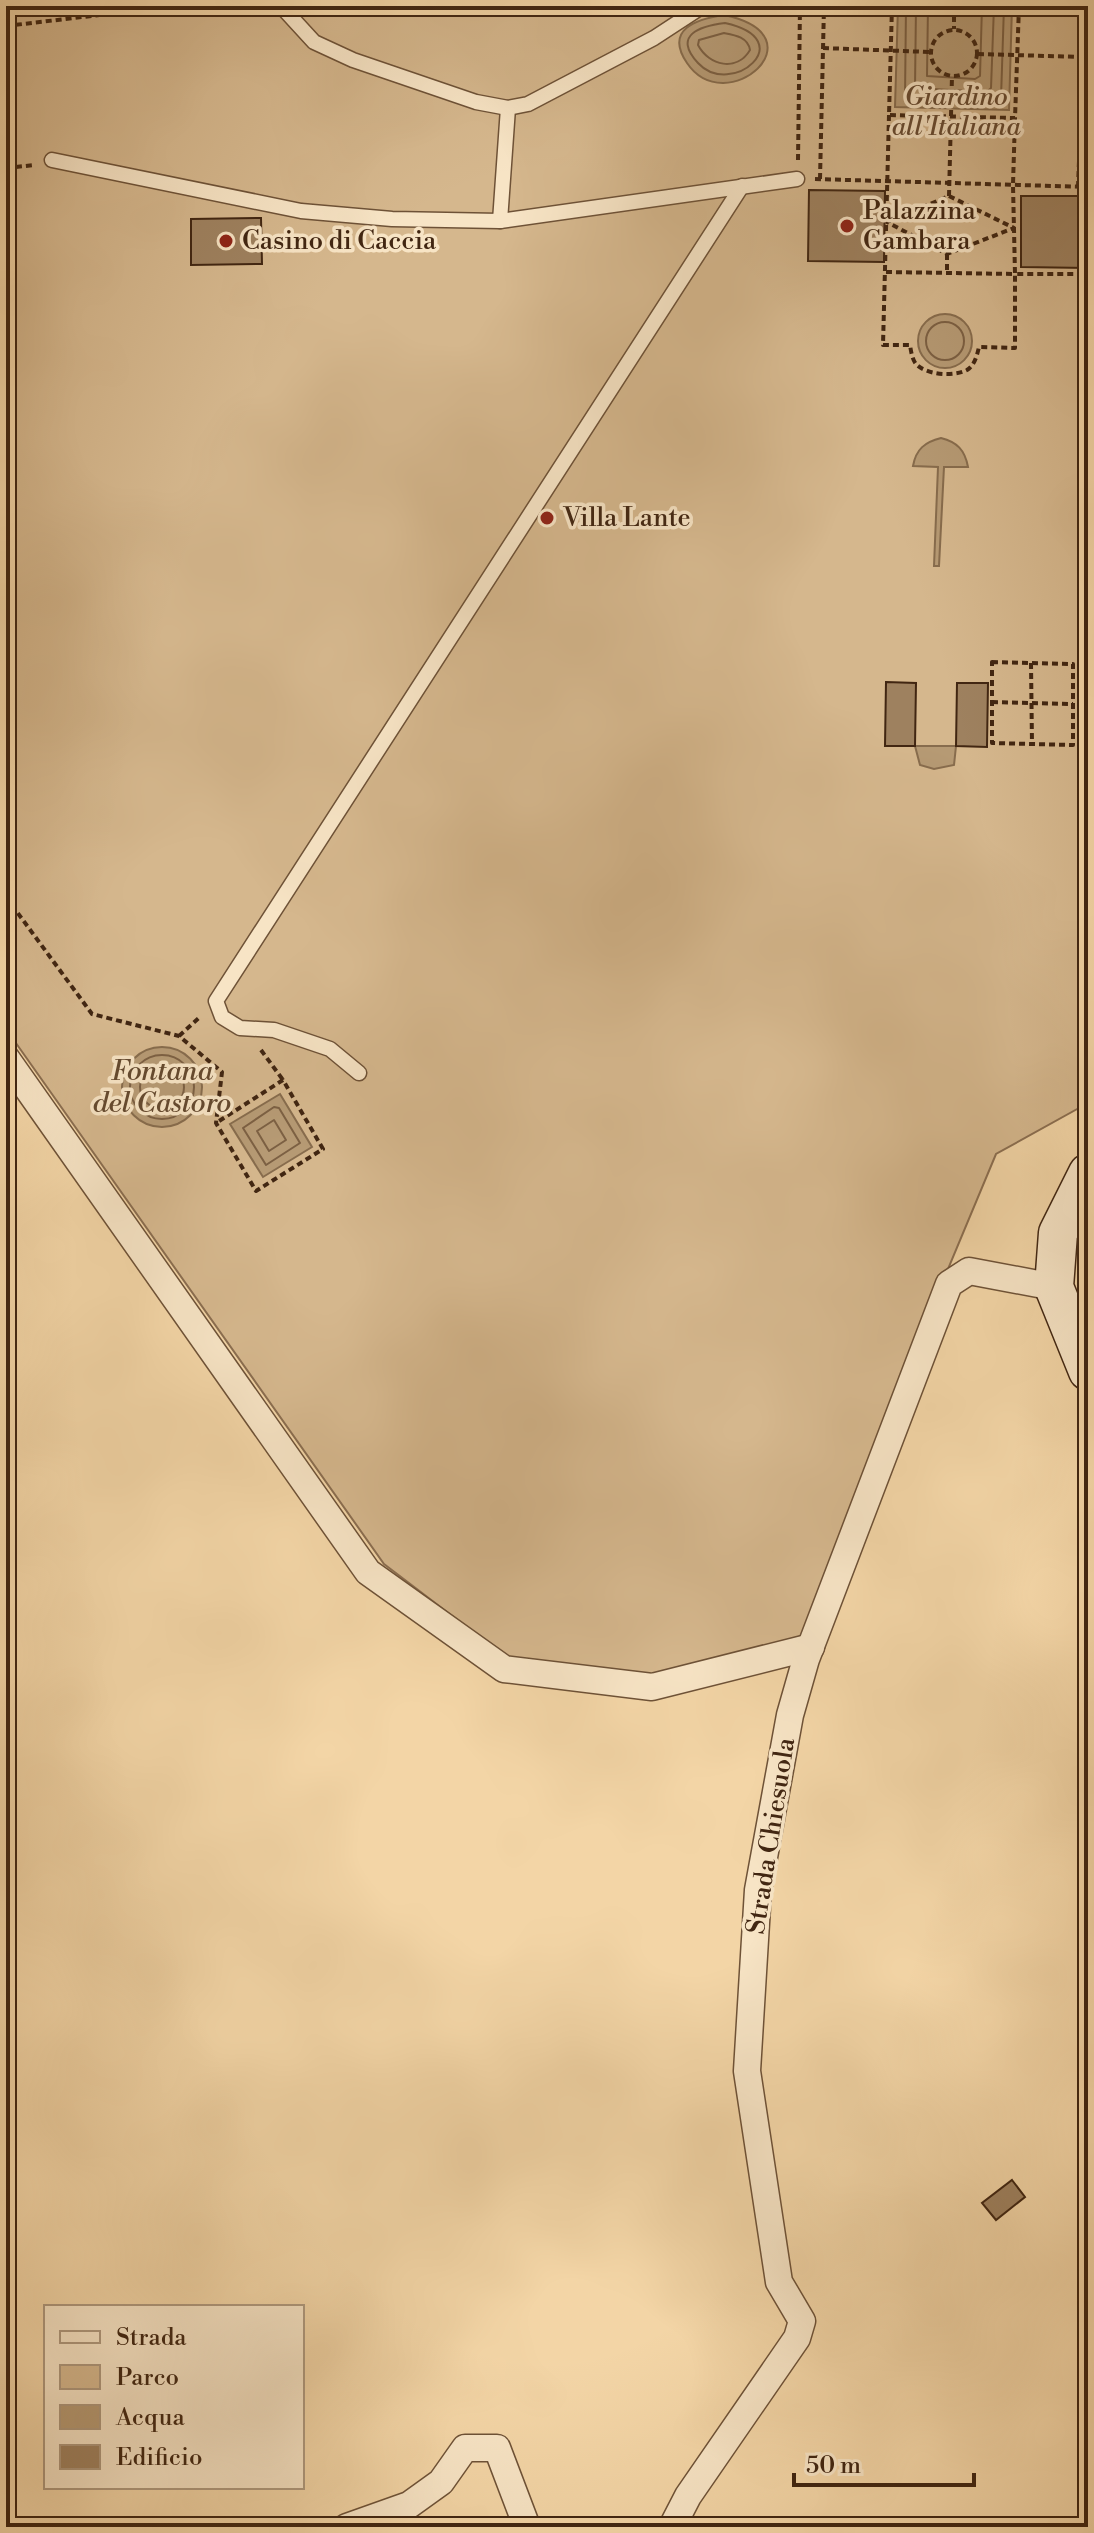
<svg xmlns="http://www.w3.org/2000/svg" width="1094" height="2533" viewBox="0 0 1094 2533" font-family="'Libre Bodoni',serif">
	<style>
		.green { fill: #d5b78d; stroke: #8b6e50; stroke-width: 2 }
		.water { fill: #b69a74; stroke: #876c4d; stroke-width: 2 }
		.lines { fill: none; stroke-linecap: round; stroke-linejoin: round }
		.shore { stroke: #7c6043; stroke-width: 2 }
		.building { fill: #9e815f; stroke: #412612; stroke-width: 2 }
		.lane-casing { stroke: #6e5237; stroke-width: 17 }
		.street-casing { stroke: #6e5237; stroke-width: 29 }
		.secondary-casing { stroke: #412612; stroke-width: 41 }
		.path { stroke: #412612; stroke-width: 4; stroke-dasharray: 6 4; stroke-linecap: butt }
		.lane { stroke: #f7e4c5; stroke-width: 14 }
		.street { stroke: #f7e4c5; stroke-width: 26 }
		.secondary { stroke: #f7e4c5; stroke-width: 38 }
		.poi-dot { fill: #8f2418; stroke: #f7e4c5; stroke-width: 3 }
		.labels { text-anchor: middle; dominant-baseline: central; stroke-width: 7; stroke-linejoin: round; paint-order: stroke }
		.park-label { font-size: 26px; font-style: italic; fill: #664a31; stroke: #f7e4c5 }
		.poi-label { font-size: 26px; fill: #412612; stroke: #f7e4c5; text-anchor: start }
		.street-label { font-size: 26px; fill: #412612; stroke: #f7e4c5 }
		.water-label { font-size: 28px; font-style: italic; fill: #64492f; stroke: #f7e4c5 }
	</style>
	<rect width="100%" height="100%" fill="#f3d5a6"/>
	<filter id="stains"><feTurbulence type="fractalNoise" baseFrequency=".0025" numOctaves="4"/><feColorMatrix values="0 0 0 0 .2 0 0 0 0 .09 0 0 0 0 .02 0 0 0 .5 -.17"/></filter>
	<radialGradient id="worn" r=".72"><stop offset=".6" stop-color="#630" stop-opacity="0"/><stop offset="1" stop-color="#630" stop-opacity=".3"/></radialGradient>
	<path class="green" d="M 6,6 L 1088,6 L 1088,1103 L 996,1154 L 895,1396 L 805,1635 L 650,1679 L 510,1660 L 384,1564 L 6,1029 Z"/>
	<g class="water">
		<path d="M 898,6 L 1012,6 L 1009,110 L 895,107 Z"/>
		<path d="M 724,15 C 824,36 726,121 687,63 C 664,29 697,19 724,15 Z"/>
		<circle cx="945" cy="341" r="27"/>
		<path d="M 941,438 C 957,442 965,450 968,467 L 944,467 L 939,566 L 934,566 L 938,467 L 913,466 C 916,449 925,442 941,438 Z"/>
		<path d="M 915,746 L 956,746 L 954,765 L 934,769 L 920,765 Z"/>
		<circle cx="162" cy="1087" r="40"/>
		<path d="M 280,1094 L 312,1147 L 263,1177 L 230,1124 Z"/>
	</g>
	<g class="lines">
		<g class="shore">
			<path d="M 906,6 L 905,98 L 997,102 L 1001,98 L 1004,6"/>
			<path d="M 916,6 L 915,88 L 987,92 L 991,88 L 994,6"/>
			<path d="M 928,6 L 927,76 L 975,79 L 980,76 L 982,6"/>
			<path d="M 725,23 C 802,40 731,99 698,63 C 672,35 700,26 725,23 Z"/>
			<path d="M 724,33 C 735,35 748,37 750,50 C 737,72 709,66 698,45 L 699,40 Z"/>
			<circle cx="945" cy="341" r="19"/>
			<circle cx="162" cy="1087" r="32"/>
			<circle cx="162" cy="1087" r="22"/>
			<path d="M 274,1107 L 279,1108 L 300,1143 L 266,1165 L 243,1128 Z"/>
			<path d="M 274,1120 L 286,1140 L 269,1151 L 257,1131 Z"/>
		</g>
	</g>
	<g class="building">
		<path d="M 809,190 L 885,191 L 884,262 L 808,261 Z"/>
		<path d="M 1021,196 L 1088,196 L 1088,268 L 1021,267 Z"/>
		<path d="M 261,218 L 262,264 L 191,265 L 191,219 Z"/>
		<path d="M 886,682 L 916,683 L 915,746 L 885,746 Z"/>
		<path d="M 957,683 L 988,683 L 987,747 L 956,746 Z"/>
		<path d="M 1012,2180 L 1025,2197 L 996,2220 L 982,2203 Z"/>
	</g>
	<g class="lines">
		<defs>
			<g id="lane">
				<path d="M 281,6 L 314,42 L 353,60 L 476,102 L 508,108"/>
				<path d="M 52,160 L 301,211 L 392,219 L 500,221 L 508,108 L 528,104 L 654,38 L 703,6"/>
				<path d="M 500,221 L 797,179"/>
				<path d="M 359,1073 L 330,1049 L 274,1030 L 240,1028 L 222,1017 L 216,1001 L 742,186"/>
			</g>
			<g id="street">
				<path d="M 6,1058 L 368,1572 L 504,1669 L 652,1687 L 811,1647"/>
				<path d="M 347,2527 L 409,2505 L 441,2482 L 465,2448 L 497,2448 L 527,2527"/>
				<path d="M 672,2527 L 688,2496 L 797,2338 L 802,2321 L 779,2282 L 747,2071 L 758,1890 L 790,1715 L 806,1659 L 949,1284 L 969,1271 L 1054,1287"/>
			</g>
			<path id="secondary" d="M 1088,1173 L 1058,1233 L 1054,1287 L 1088,1371"/>
		</defs>
		<use href="#lane" class="lane-casing"/>
		<use href="#street" class="street-casing"/>
		<use href="#secondary" class="secondary-casing"/>
		<g class="path">
			<path d="M 892,6 L 889,115 L 1015,118 L 1019,6"/>
			<path d="M 954,6 L 954,29"/>
			<path d="M 6,26 L 176,6"/>
			<circle cx="954" cy="53" r="23"/>
			<path d="M 823,48 L 929,52"/>
			<path d="M 978,54 L 1083,57"/>
			<path d="M 889,115 L 883,345 L 910,345 C 911,351 912,359 916,364 C 926,375 954,377 967,370 C 975,365 977,355 979,347 L 1015,348 L 1015,274 L 1087,274"/>
			<path d="M 798,160 L 800,6"/>
			<path d="M 6,168 L 35,165"/>
			<path d="M 815,179 L 1088,187"/>
			<path d="M 820,179 L 824,6"/>
			<path d="M 1078,187 L 1085,6"/>
			<path d="M 949,196 L 1014,228 L 947,254 L 887,222 Z"/>
			<path d="M 949,196 L 952,76"/>
			<path d="M 947,254 L 947,273"/>
			<path d="M 886,272 L 1015,274 L 1013,185 L 1015,118"/>
			<path d="M 992,662 L 1073,664 L 1073,745 L 992,743 Z"/>
			<path d="M 1031,663 L 1032,744"/>
			<path d="M 992,702 L 1073,704"/>
			<path d="M 6,897 L 92,1014 L 179,1036 L 222,1072 L 216,1123 L 256,1191 L 323,1149 L 283,1080 L 216,1123"/>
			<path d="M 179,1036 L 201,1016"/>
			<path d="M 261,1050 L 283,1080"/>
		</g>
		<use href="#lane" class="lane"/>
		<use href="#street" class="street"/>
		<use href="#secondary" class="secondary"/>
	</g>
	<g class="poi-dot">
		<circle cx="847" cy="226" r="8"/>
		<circle cx="226" cy="241" r="8"/>
		<circle cx="547" cy="518" r="8"/>
	</g>
	<g class="labels">
		<g class="park-label">
			<text x="956" y="97">Giardino<tspan x="956" dy="30">all'Italiana</tspan></text>
		</g>
		<g class="poi-label">
			<text x="863" y="211">Palazzina<tspan x="863" dy="30">Gambara</tspan></text>
			<text x="242" y="241">Casino di Caccia</text>
			<text x="563" y="518">Villa Lante</text>
		</g>
		<g class="street-label">
			<text transform="translate(771 1836) rotate(-81)">Strada Chiesuola</text>
		</g>
		<g class="water-label">
			<text x="162" y="1071">Fontana<tspan x="162" dy="32">del Castoro</tspan></text>
		</g>
	</g>
	<rect width="1094" height="2533" fill="none" stroke="#f3d5a6" stroke-width="32"/>
	<rect x="8" y="8" width="1078" height="2517" fill="none" stroke="#412612" stroke-width="4"/>
	<rect x="16" y="16" width="1062" height="2501" fill="none" stroke="#412612" stroke-width="2"/>
	<rect x="44" y="2305" width="260" height="184" fill="#f7e4c5" stroke="#ae987d" stroke-width="2"/>
	<rect x="60" y="2331" width="40" height="12" fill="#f7e4c5" stroke="#ae987d" stroke-width="2"/>
	<text x="116" y="2345" font-size="24" fill="#412612">Strada</text>
	<rect x="60" y="2365" width="40" height="24" fill="#d5b78d" stroke="#ae987d" stroke-width="2"/>
	<text x="116" y="2385" font-size="24" fill="#412612">Parco</text>
	<rect x="60" y="2405" width="40" height="24" fill="#b69a74" stroke="#ae987d" stroke-width="2"/>
	<text x="116" y="2425" font-size="24" fill="#412612">Acqua</text>
	<rect x="60" y="2445" width="40" height="24" fill="#9e815f" stroke="#ae987d" stroke-width="2"/>
	<text x="116" y="2465" font-size="24" fill="#412612">Edificio</text>
	<path d="M794 2473v12h180v-12" fill="none" stroke="#412612" stroke-width="4"/>
	<text x="806" y="2473" font-size="24" fill="#412612" stroke="#f7e4c5" stroke-width="6" paint-order="stroke">50 m</text>
	<rect width="100%" height="100%" filter="url(#stains)"/>
	<rect width="100%" height="100%" fill="url(#worn)"/>
</svg>
